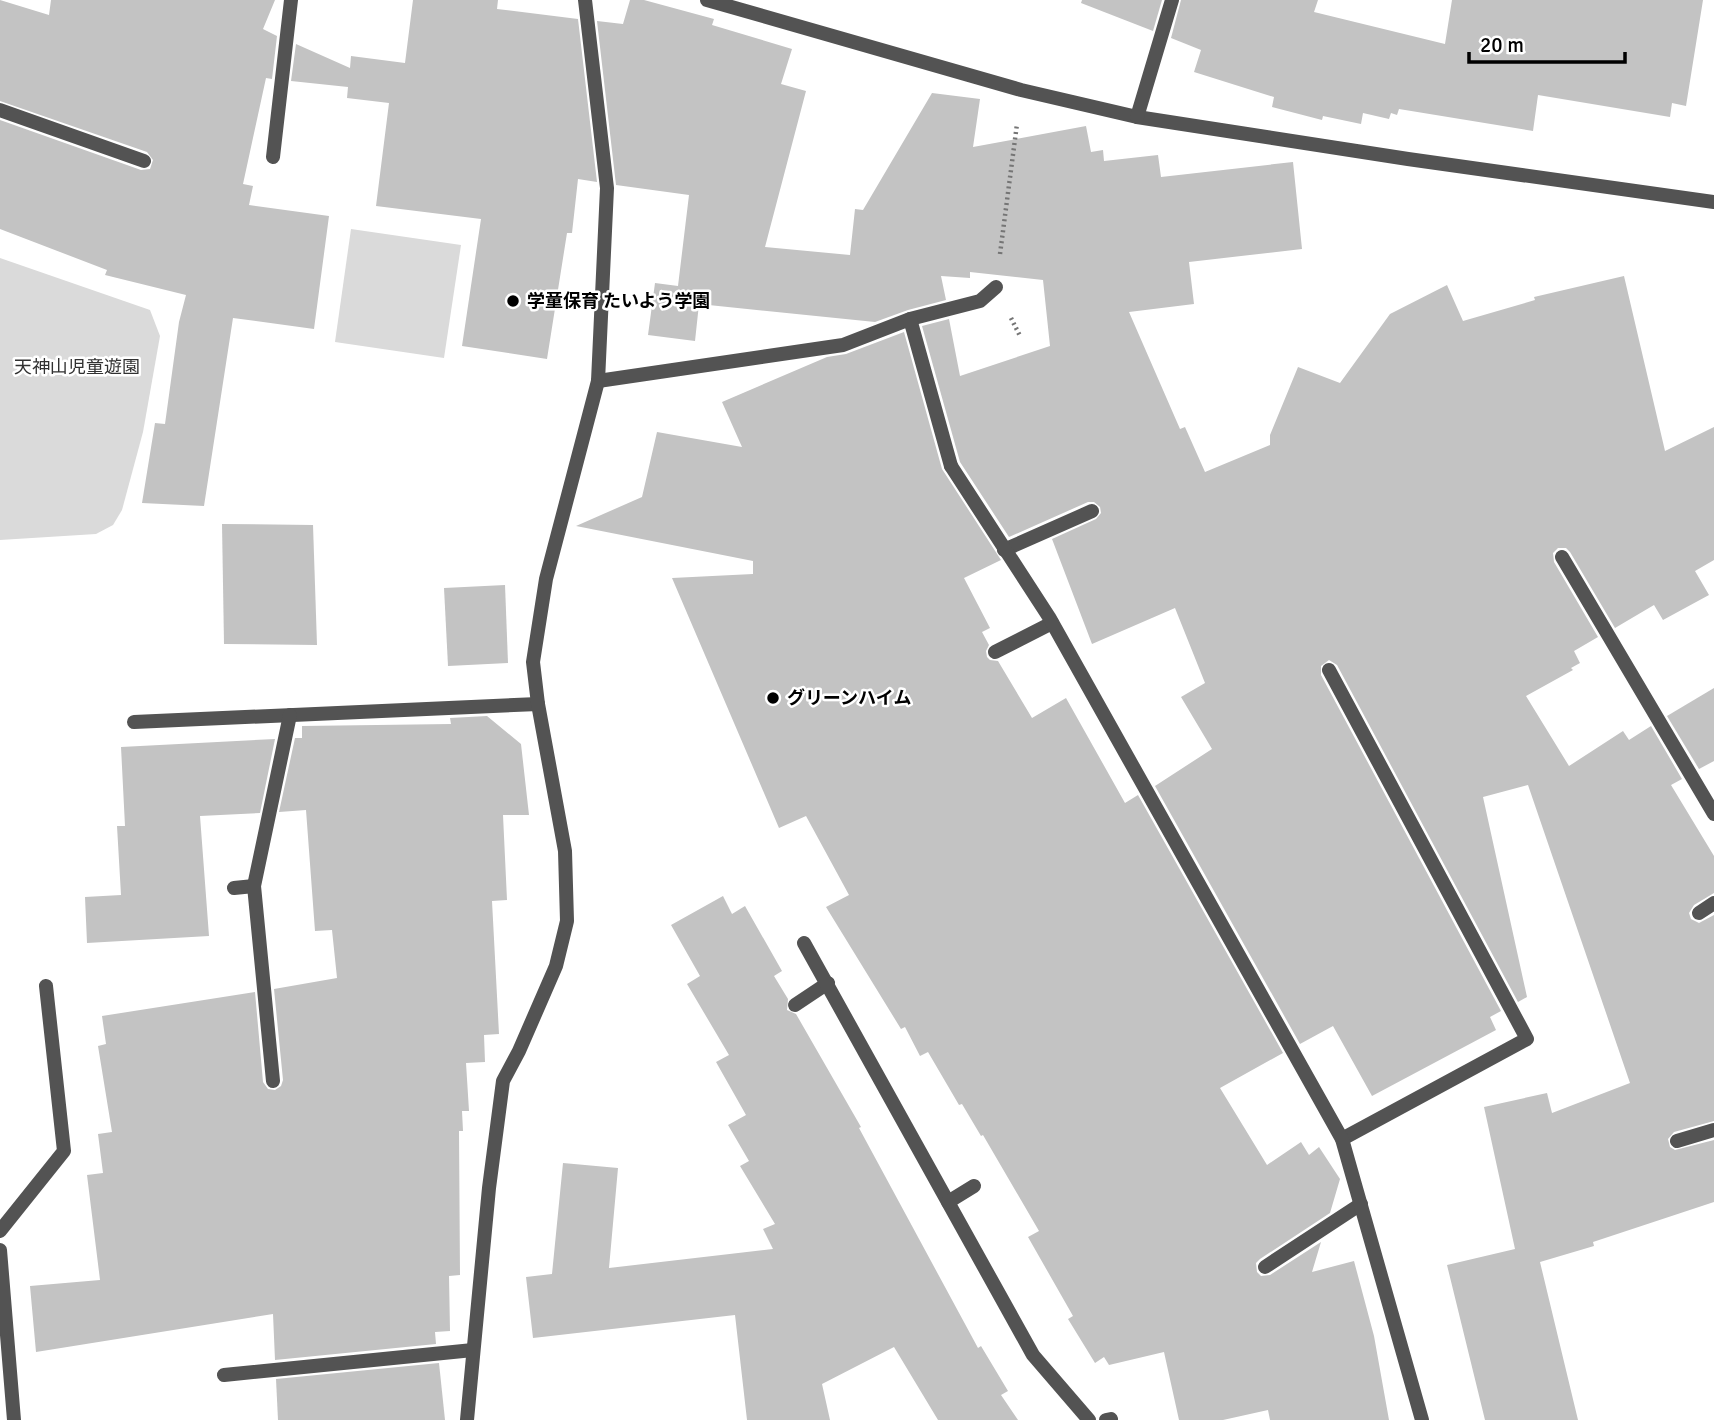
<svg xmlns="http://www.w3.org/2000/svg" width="1714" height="1420" viewBox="0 0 1714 1420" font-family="Signika,'Noto Sans JP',sans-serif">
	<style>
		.green { fill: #dadada }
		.building { fill: #c3c3c3 }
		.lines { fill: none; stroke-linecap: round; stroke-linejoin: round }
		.path { stroke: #757575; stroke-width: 4.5; stroke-dasharray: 2 3.5; stroke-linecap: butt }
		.lane { stroke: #535353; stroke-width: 14 }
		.street { stroke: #535353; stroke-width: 14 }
		.poi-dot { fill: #000; stroke: #fff; stroke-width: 2.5 }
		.labels { text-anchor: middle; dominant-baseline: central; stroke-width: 5; stroke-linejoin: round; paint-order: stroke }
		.poi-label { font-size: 18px; font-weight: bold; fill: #000; stroke: #fff; text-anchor: start }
		.park-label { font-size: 18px; fill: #313131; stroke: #fff }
	</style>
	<rect width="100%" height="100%" fill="#fff"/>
	<g class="green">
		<path d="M 351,229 L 461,245 L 444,358 L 335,342 Z"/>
		<path d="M 0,258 L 150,310 L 160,336 L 143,432 L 122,510 L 113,525 L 96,534 L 0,540 Z"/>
	</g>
	<g class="building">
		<path d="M 0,0 L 49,15 L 51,0 L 275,0 L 263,29 L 277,36 L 272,79 L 266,78 L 243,184 L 253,186 L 249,205 L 329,216 L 314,329 L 233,318 L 204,506 L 142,503 L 155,423 L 165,424 L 179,322 L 186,295 L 105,275 L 107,270 L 0,229 L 0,120 L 141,170 L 150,169 L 153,160 L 147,152 L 0,101 Z"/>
		<path d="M 413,0 L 498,0 L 497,9 L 578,19 L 597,182 L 578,179 L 572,233 L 567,233 L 547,359 L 462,346 L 481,219 L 376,206 L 389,103 L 347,98 L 348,87 L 291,81 L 296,44 L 350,68 L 351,56 L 405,63 Z"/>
		<path d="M 630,0 L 644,0 L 714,19 L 712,25 L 792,49 L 781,84 L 806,91 L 765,247 L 850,255 L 855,209 L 863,210 L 932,93 L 980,99 L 973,147 L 1086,126 L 1091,152 L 1103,150 L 1104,161 L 1158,155 L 1161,177 L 1293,162 L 1302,249 L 1189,262 L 1194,304 L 1129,312 L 1180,429 L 1185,427 L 1205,472 L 1270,445 L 1270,435 L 1298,367 L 1340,383 L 1390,314 L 1447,285 L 1463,321 L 1535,300 L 1534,297 L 1624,276 L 1665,451 L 1714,427 L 1714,560 L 1695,571 L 1709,595 L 1663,620 L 1654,605 L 1615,628 L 1570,552 L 1566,548 L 1558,548 L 1553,553 L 1554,562 L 1598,637 L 1574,651 L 1580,663 L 1571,668 L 1573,670 L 1526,696 L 1569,766 L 1623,731 L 1629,740 L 1651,726 L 1682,779 L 1671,785 L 1714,856 L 1714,893 L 1694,905 L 1689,913 L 1691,919 L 1699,923 L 1714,915 L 1714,1121 L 1674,1132 L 1668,1139 L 1670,1147 L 1675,1150 L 1714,1140 L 1714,1202 L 1593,1242 L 1594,1246 L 1540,1262 L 1578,1420 L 1485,1420 L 1447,1265 L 1515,1249 L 1484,1107 L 1547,1093 L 1552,1113 L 1630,1083 L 1528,785 L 1483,797 L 1527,997 L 1518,1002 L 1337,665 L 1329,660 L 1321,666 L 1321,675 L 1501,1011 L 1490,1017 L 1496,1030 L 1372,1096 L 1333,1026 L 1300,1044 L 1155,786 L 1212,749 L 1181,697 L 1205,683 L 1175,608 L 1092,644 L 1052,539 L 1096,519 L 1101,513 L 1100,507 L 1094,502 L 1088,502 L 1009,537 L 960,462 L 922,326 L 949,319 L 960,376 L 1050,346 L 1043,280 L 970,272 L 970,278 L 941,276 L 946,300 L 908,310 L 875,322 L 699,304 L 695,341 L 648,335 L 655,283 L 678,286 L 689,195 L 616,185 L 597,21 L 623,24 Z"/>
		<path d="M 1082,0 L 1162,0 L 1153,31 L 1081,3 Z"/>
		<path d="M 1181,0 L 1318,0 L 1314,12 L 1445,44 L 1452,0 L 1703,0 L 1686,106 L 1672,103 L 1670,117 L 1538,95 L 1533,131 L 1399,109 L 1397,115 L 1391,113 L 1389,119 L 1363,113 L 1361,124 L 1323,116 L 1322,120 L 1272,107 L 1274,97 L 1194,72 L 1201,50 L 1171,38 Z"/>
		<path d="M 904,332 L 942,469 L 1001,560 L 964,578 L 990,628 L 982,632 L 989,645 L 986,651 L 987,657 L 990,660 L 998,661 L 1032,718 L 1066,698 L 1125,803 L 1138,795 L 1283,1053 L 1220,1088 L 1267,1165 L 1301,1142 L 1309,1155 L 1319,1147 L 1340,1179 L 1330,1213 L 1260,1259 L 1256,1263 L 1257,1272 L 1261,1276 L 1270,1275 L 1321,1242 L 1312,1272 L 1354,1261 L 1374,1336 L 1389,1420 L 1270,1420 L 1268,1410 L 1223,1420 L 1179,1420 L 1164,1352 L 1109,1365 L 1104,1357 L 1095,1363 L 1068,1319 L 1073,1316 L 1028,1237 L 1039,1231 L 983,1135 L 981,1136 L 962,1104 L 959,1105 L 928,1052 L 920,1056 L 905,1027 L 901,1029 L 826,907 L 849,895 L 806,816 L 779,828 L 672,578 L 753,574 L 753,561 L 576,526 L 642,497 L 657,432 L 742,447 L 722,402 L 827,357 L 846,354 Z"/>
		<path d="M 222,524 L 313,525 L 317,645 L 224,644 Z"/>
		<path d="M 505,585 L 508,663 L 448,666 L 444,588 Z"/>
		<path d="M 1714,688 L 1714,761 L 1699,769 L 1667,716 Z"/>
		<path d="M 487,716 L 521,744 L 529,815 L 503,815 L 507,900 L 492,901 L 499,1034 L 484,1035 L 485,1062 L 466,1063 L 469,1111 L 462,1111 L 463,1131 L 459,1131 L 460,1275 L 449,1276 L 450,1331 L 435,1332 L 436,1344 L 275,1360 L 273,1314 L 36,1352 L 30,1286 L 100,1280 L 87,1175 L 103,1173 L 98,1134 L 112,1132 L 98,1046 L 106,1044 L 102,1016 L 255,992 L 263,1082 L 268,1089 L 275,1090 L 281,1086 L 283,1080 L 274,989 L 337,978 L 332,930 L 315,931 L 306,810 L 279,812 L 295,738 L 302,738 L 302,726 L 451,724 L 450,718 Z"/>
		<path d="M 275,739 L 260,813 L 200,816 L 209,936 L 87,943 L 85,897 L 121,895 L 117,826 L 125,826 L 121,747 Z"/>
		<path d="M 723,896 L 732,914 L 745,906 L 782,971 L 774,976 L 788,999 L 787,1010 L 796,1014 L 861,1127 L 859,1128 L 978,1348 L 981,1346 L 1008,1391 L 1001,1395 L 1018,1420 L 938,1420 L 894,1347 L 822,1384 L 830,1420 L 747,1420 L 735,1315 L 533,1338 L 526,1277 L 552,1274 L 563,1163 L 618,1168 L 609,1268 L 773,1249 L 763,1229 L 775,1224 L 740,1166 L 749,1161 L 728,1125 L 746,1115 L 716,1062 L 729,1055 L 687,984 L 700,976 L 671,925 Z"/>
		<path d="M 439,1363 L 445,1420 L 278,1420 L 276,1379 Z"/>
	</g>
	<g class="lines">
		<g class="path">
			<path d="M 1000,254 L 1017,124"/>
			<path d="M 1011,318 L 1020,336"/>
		</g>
		<g class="lane">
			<path d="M 0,110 L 144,161"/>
			<path d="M 273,157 L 291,0"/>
			<path d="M 910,319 L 980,301 L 996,287"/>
			<path d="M 598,381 L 843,345 L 910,319 L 951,466"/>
			<path d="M 1004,550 L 1092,511"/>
			<path d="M 1562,557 L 1714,814"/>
			<path d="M 995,652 L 1052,623"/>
			<path d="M 1329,670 L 1527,1039 L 1342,1139"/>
			<path d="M 134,722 L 538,704"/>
			<path d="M 234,888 L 254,886"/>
			<path d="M 1699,913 L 1714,903"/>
			<path d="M 795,1005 L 828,983"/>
			<path d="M 273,1081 L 254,886 L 290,715"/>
			<path d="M 1677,1141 L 1714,1130"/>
			<path d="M 1265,1267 L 1361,1204"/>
			<path d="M 224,1375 L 473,1350"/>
		</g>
		<g class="street">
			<path d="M 707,0 L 1021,90 L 1137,117 L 1408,159 L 1714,202"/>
			<path d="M 1137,117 L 1172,0"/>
			<path d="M 951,466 L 1049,617 L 1342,1139 L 1422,1420"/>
			<path d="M 804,943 L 1033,1355 L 1089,1420"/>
			<path d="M 948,1202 L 974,1186"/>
			<path d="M 0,1231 L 64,1151 L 46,986"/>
			<path d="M 0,1250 L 14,1420"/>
			<path d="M 467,1420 L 489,1188 L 503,1081 L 519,1051 L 556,966 L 567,921 L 565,851 L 538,704 L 533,662 L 546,579 L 598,381 L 607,188 L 585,0"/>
			<path d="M 1106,1420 L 1111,1419"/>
		</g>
	</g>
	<g class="poi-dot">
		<circle cx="513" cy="301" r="7"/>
		<circle cx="773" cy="698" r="7"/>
	</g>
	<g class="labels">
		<g class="poi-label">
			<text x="527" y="301">学童保育 たいよう学園</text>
			<text x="787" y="698">グリーンハイム</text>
		</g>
		<g class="park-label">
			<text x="77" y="367">天神山児童遊園</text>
		</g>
	</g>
	<path d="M1469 52v10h156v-10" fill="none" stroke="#000000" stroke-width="3.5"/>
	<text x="1480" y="52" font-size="21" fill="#000000" stroke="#ffffff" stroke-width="5" paint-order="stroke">20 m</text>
</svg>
